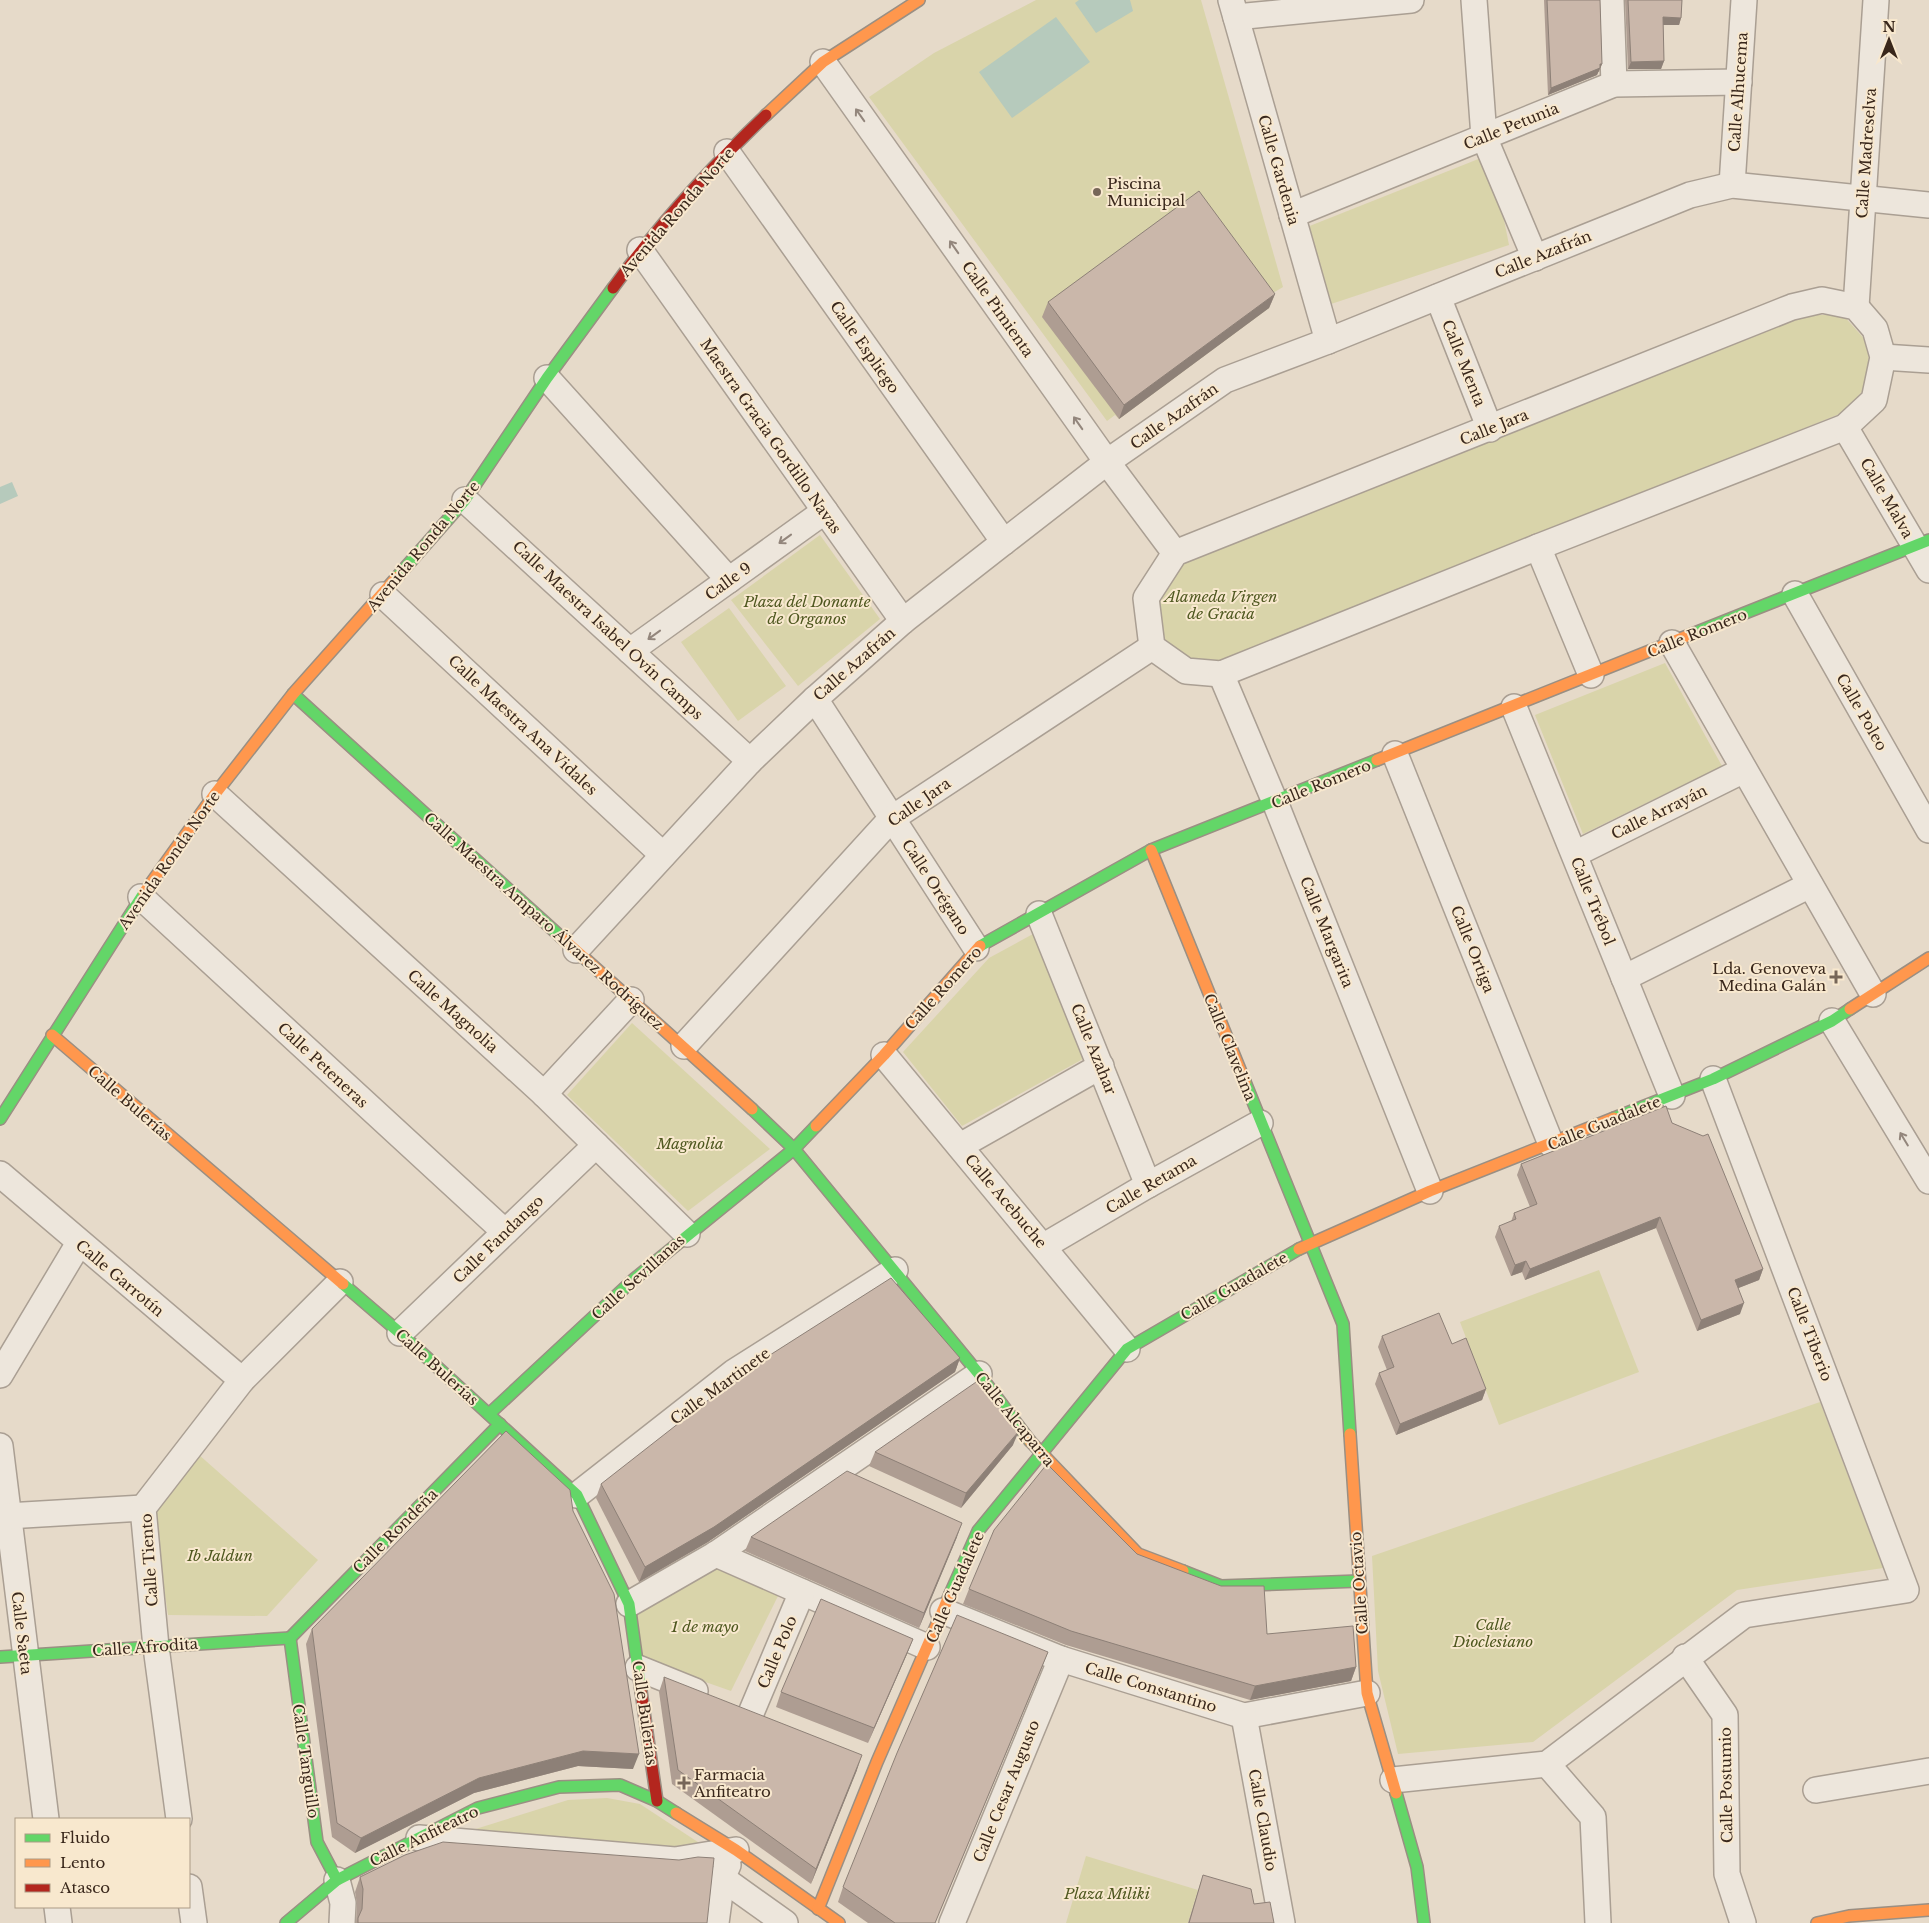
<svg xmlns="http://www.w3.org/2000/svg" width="1929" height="1923" viewBox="0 0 1929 1923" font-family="'Libre Baskerville',serif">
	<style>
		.green { fill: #d9d4aa }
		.water { fill: #b6cabc }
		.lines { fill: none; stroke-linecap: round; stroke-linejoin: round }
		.street-casing { stroke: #aa9f93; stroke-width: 28 }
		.fast-casing { stroke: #9a8f83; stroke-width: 14 }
		.slow-casing { stroke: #9a8f83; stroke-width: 14 }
		.jam-casing { stroke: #9a8f83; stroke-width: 14 }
		.street { stroke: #ede6dc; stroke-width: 25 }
		.fast { stroke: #63d668; stroke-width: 11 }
		.slow { stroke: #ff974d; stroke-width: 11 }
		.jam { stroke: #b3261e; stroke-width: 11 }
		.wall { fill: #ae9d92 }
		.shaded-wall { fill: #8d8077 }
		.building { fill: #cab7aa; stroke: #8d8077 }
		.oneway { stroke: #93867c }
		.poi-dot { fill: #766658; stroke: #f8e8ce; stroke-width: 2 }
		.labels { text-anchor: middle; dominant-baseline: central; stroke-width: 4; stroke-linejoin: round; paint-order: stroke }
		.street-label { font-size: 15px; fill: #39271b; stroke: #f8e8ce }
		.poi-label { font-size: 15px; fill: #39271b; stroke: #f8e8ce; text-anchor: start }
		.park-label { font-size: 15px; font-style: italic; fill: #4f5820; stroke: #f8e8ce }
	</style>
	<rect width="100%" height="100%" fill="#e6dac9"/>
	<g class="green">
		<path d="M 1036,0 L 1201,0 L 1283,287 L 1263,299 L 1269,308 L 1119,419 L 1115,415 L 1107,421 L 869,97 L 934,53 Z"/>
		<path d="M 1491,154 L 1509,245 L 1319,308 L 1297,231 Z"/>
		<path d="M 1797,315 L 1843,315 L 1868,343 L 1870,381 L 1847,411 L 1219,664 L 1187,663 L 1162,639 L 1154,599 L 1182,562 Z"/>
		<path d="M 820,535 L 880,619 L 798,686 L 731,600 Z"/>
		<path d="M 729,608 L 786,686 L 738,721 L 681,642 Z"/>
		<path d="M 1665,663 L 1722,766 L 1583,834 L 1535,715 Z"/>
		<path d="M 1033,934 L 1083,1059 L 962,1126 L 903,1052 L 989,958 Z"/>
		<path d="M 632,1023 L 770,1149 L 688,1211 L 567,1095 Z"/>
		<path d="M 1599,1270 L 1639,1372 L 1499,1425 L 1460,1322 Z"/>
		<path d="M 1820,1402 L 1883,1568 L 1737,1590 L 1533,1742 L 1398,1754 L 1378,1671 L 1372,1556 Z"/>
		<path d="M 198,1454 L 318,1560 L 267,1616 L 168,1615 L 153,1512 Z"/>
		<path d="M 715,1560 L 779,1594 L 731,1691 L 640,1659 L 630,1610 Z"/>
		<path d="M 607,1798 L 640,1804 L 710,1850 L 466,1832 L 568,1800 Z"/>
		<path d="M 1086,1856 L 1198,1890 L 1188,1923 L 1066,1923 Z"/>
	</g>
	<g class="water">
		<path d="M 1079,0 L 1130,0 L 1133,11 L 1096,33 L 1075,3 Z"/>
		<path d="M 1056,17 L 1090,62 L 1012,118 L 979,72 Z"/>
		<path d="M 12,482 L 18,496 L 0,504 L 0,487 Z"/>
	</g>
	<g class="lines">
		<defs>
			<g id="street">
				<path d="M 1231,0 L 1328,341"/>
				<path d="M 1474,0 L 1484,137 L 1535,258"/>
				<path d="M 1611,0 L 1614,84"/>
				<path d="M 1236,17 L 1411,0"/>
				<path d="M 823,62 L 1107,462 L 1175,553"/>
				<path d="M 727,152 L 1004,542"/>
				<path d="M 1732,185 L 1744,0"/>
				<path d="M 1292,215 L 1614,84 L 1739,82"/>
				<path d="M 640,250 L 903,621"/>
				<path d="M 1438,297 L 1490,429"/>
				<path d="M 1822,300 L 1856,307 L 1875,329 L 1883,357 L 1874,400 L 1845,427 L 1538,547 L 1221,674 L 1186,671 L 1152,647 L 1146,598 L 1175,553 L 1792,307 Z"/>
				<path d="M 1856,307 L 1876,0"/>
				<path d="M 1883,357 L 1929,360"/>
				<path d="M 547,378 L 729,580"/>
				<path d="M 1845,427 L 1929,570"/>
				<path d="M 465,500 L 750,761"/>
				<path d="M 1538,547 L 1591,675"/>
				<path d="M 1795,594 L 1929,830"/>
				<path d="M 383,595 L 663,855"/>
				<path d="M 1672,643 L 1873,994"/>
				<path d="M 630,651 L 825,511"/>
				<path d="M 1221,674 L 1275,802 L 1430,1191"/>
				<path d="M 815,699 L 976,948"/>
				<path d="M 1514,707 L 1672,1096"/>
				<path d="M 1395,754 L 1551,1144"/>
				<path d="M 215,794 L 544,1094 L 687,1234"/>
				<path d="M 1575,854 L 1744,770"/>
				<path d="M 141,897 L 505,1232"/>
				<path d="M 1039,914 L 1148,1185"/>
				<path d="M 576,950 L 750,761 L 815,699 L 903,621 L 1004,542 L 1107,462 L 1225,380 L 1328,341 L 1690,195 L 1732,185 L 1929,205"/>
				<path d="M 1624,978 L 1810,885"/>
				<path d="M 1832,1021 L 1929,1181"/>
				<path d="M 684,1046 L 891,819 L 1152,647"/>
				<path d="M 884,1055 L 1127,1349"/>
				<path d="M 544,1094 L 631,1000"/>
				<path d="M 960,1146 L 1101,1066"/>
				<path d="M 0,1174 L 242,1380"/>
				<path d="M 1044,1246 L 1148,1185 L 1260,1123"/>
				<path d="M 400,1333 L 596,1145"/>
				<path d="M 0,1375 L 79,1243"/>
				<path d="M 0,1446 L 46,1819"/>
				<path d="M 577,1495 L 734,1372 L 895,1270"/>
				<path d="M 7,1516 L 143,1508"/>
				<path d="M 716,1554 L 927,1647"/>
				<path d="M 629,1604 L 716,1554 L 979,1374"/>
				<path d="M 943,1611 L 1061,1659 L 1244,1716 L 1367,1693"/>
				<path d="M 1685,1657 L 1725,1715 L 1727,1874 L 1743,1923"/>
				<path d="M 638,1668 L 695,1691"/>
				<path d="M 751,1713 L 802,1592"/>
				<path d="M 1244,1716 L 1282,1923"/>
				<path d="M 1547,1764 L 1593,1817 L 1598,1923"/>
				<path d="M 1393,1780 L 1547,1764 L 1744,1615 L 1906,1590 L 1713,1079"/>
				<path d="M 1816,1790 L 1929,1771"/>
				<path d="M 179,1819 L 156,1647 L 143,1508 L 242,1380 L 340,1282"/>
				<path d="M 419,1838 L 675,1860 L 736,1850"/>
				<path d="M 722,1878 L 785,1923"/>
				<path d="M 337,1880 L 343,1903 L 342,1923"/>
				<path d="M 189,1887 L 194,1923"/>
				<path d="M 57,1907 L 59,1923"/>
				<path d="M 716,1923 L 722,1878 L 728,1865"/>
				<path d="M 952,1923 L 1061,1659"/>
			</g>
			<g id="fast">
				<path d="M 397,577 L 465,500 L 547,378 L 613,288"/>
				<path d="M 1692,634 L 1929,540"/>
				<path d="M 293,694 L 561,937"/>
				<path d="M 980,946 L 1151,850 L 1377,760"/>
				<path d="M 1245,1082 L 1343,1324 L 1350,1434"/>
				<path d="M 752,1109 L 794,1149 L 979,1374 L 1030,1441"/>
				<path d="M 1614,1118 L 1713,1079 L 1832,1021 L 1850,1009"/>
				<path d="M 0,1119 L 144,893"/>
				<path d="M 343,1284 L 400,1333 L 577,1495 L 629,1604 L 641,1691"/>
				<path d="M 489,1414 L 633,1280 L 794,1149 L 816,1126"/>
				<path d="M 1183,1571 L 1221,1586 L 1359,1581"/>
				<path d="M 950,1594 L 978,1531 L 1127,1349 L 1299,1249"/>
				<path d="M 290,1638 L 500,1424"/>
				<path d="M 290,1638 L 317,1842 L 337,1880"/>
				<path d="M 0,1657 L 290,1638"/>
				<path d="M 1396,1793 L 1417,1867 L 1424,1923"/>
				<path d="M 286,1923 L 337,1880 L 478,1808 L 559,1787 L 620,1785 L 657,1801 L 676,1813"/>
			</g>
			<g id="slow">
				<path d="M 766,115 L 823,62 L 919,0"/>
				<path d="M 1377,760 L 1692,634"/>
				<path d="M 1151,850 L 1245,1082"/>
				<path d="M 144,893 L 215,794 L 293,694 L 397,577"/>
				<path d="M 561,937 L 752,1109"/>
				<path d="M 1850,1009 L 1929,958"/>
				<path d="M 52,1035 L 343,1284"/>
				<path d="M 816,1126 L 884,1055 L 980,946"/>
				<path d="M 1299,1249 L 1430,1191 L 1614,1118"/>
				<path d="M 1350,1434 L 1367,1693 L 1396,1793"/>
				<path d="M 1030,1441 L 1138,1554 L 1183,1571"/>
				<path d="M 676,1813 L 736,1850 L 839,1923"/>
				<path d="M 818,1909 L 877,1762 L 950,1594"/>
				<path d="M 1817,1923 L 1849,1916 L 1929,1910"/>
			</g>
			<g id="jam">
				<path d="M 613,288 C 658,226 710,168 766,115"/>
				<path d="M 641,1691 L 657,1801"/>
			</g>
		</defs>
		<use href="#street" class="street-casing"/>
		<use href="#fast" class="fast-casing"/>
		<use href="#slow" class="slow-casing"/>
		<use href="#jam" class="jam-casing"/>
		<use href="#street" class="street"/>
		<use href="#fast" class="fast"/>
		<use href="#slow" class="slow"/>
		<use href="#jam" class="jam"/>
	</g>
	<g class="wall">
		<path d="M 1544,0 L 1600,0 L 1602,64 L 1599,72 L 1598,72 L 1597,75 L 1548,95 Z"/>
		<path d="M 1625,0 L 1682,0 L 1681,18 L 1679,25 L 1663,25 L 1664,61 L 1661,69 L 1628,69 Z"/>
		<path d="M 1275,294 L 1269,308 L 1119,419 L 1042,317 L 1048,302 Z"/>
		<path d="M 1672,1123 L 1763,1269 L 1759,1280 L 1738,1288 L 1740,1314 L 1697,1331 L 1656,1228 L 1525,1280 L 1522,1272 L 1511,1276 L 1495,1237 L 1499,1226 L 1511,1222 L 1514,1213 L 1530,1207 L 1517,1175 L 1521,1164 Z"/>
		<path d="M 1382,1336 L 1452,1344 L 1486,1389 L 1482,1400 L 1396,1435 L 1375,1384 L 1379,1373 L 1387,1370 L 1378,1347 Z"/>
		<path d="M 960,1358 L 955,1372 L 708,1542 L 639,1582 L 596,1498 L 601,1484 Z"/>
		<path d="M 1013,1445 L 961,1508 L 869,1466 L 875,1452 Z"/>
		<path d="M 573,1511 L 633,1769 L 578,1766 L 474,1793 L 355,1853 L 332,1837 L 306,1644 L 312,1629 Z"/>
		<path d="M 751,1537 L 957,1537 L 919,1628 L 745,1551 Z"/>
		<path d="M 1137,1554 L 1267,1634 L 1356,1667 L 1351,1681 L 1250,1700 L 1066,1645 L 963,1604 L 969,1589 Z"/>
		<path d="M 913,1639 L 907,1654 L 868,1743 L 776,1707 L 781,1692 Z"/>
		<path d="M 1048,1652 L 1042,1667 L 935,1923 L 868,1923 L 838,1902 L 843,1887 Z"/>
		<path d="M 664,1677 L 857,1770 L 811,1884 L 672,1784 L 659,1692 Z"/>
		<path d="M 1203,1875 L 1254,1904 L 1274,1923 L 1188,1923 Z"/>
		<path d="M 360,1877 L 707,1923 L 356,1923 L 357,1904 L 355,1892 Z"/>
	</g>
	<g class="shaded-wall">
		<path d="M 1663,17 L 1681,18 L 1679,25 L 1660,25 Z"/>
		<path d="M 1664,61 L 1661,69 L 1628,69 L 1631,62 Z"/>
		<path d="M 1600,64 L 1602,64 L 1597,75 L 1548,95 L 1551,88 Z"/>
		<path d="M 1275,294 L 1269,308 L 1119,419 L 1124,405 Z"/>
		<path d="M 1660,1217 L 1656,1228 L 1525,1280 L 1530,1269 Z"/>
		<path d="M 1526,1261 L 1522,1272 L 1511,1276 L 1515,1265 Z"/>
		<path d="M 1763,1269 L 1759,1280 L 1731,1291 L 1735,1280 Z"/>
		<path d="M 1744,1303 L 1740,1314 L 1697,1331 L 1701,1320 Z"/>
		<path d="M 960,1358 L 955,1372 L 708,1542 L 639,1582 L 645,1567 Z"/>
		<path d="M 1486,1389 L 1482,1400 L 1396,1435 L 1400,1424 Z"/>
		<path d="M 1019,1431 L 1013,1445 L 961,1508 L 966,1493 Z"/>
		<path d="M 962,1523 L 957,1537 L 919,1628 L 924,1613 Z"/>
		<path d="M 913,1639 L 907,1654 L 868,1743 L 874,1728 Z"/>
		<path d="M 1048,1652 L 1042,1667 L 935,1923 Z"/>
		<path d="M 1356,1667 L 1351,1681 L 1250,1700 L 1255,1686 Z"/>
		<path d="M 583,1751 L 639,1754 L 633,1769 L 578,1766 L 474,1793 L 355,1853 L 361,1838 L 479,1778 Z"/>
		<path d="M 862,1755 L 857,1770 L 811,1884 L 816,1869 Z"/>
	</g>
	<g class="building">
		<path d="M 1547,0 L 1600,0 L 1602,64 L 1600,64 L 1600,68 L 1551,88 Z"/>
		<path d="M 1628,0 L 1682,0 L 1681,18 L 1663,17 L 1664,61 L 1631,62 Z"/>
		<path d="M 1199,191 L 1275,294 L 1124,405 L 1048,302 Z"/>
		<path d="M 1666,1106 L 1672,1123 L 1703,1136 L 1708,1134 L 1763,1269 L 1735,1280 L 1744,1303 L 1701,1320 L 1660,1217 L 1530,1269 L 1526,1261 L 1515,1265 L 1499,1226 L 1516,1219 L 1514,1213 L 1537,1204 L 1521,1164 Z"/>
		<path d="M 891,1278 L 960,1358 L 714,1527 L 645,1567 L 601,1484 L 748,1369 Z"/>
		<path d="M 1439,1313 L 1452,1344 L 1466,1338 L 1486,1389 L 1400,1424 L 1379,1373 L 1394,1367 L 1382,1336 Z"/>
		<path d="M 979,1380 L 1019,1431 L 966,1493 L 875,1452 Z"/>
		<path d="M 506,1431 L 570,1490 L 573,1511 L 614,1594 L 639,1754 L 583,1751 L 479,1778 L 361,1838 L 337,1823 L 312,1629 Z"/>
		<path d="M 1047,1464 L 1137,1554 L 1221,1586 L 1264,1586 L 1267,1634 L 1353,1626 L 1356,1667 L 1255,1686 L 1071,1631 L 969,1589 L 994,1530 Z"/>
		<path d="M 847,1471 L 962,1523 L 924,1613 L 751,1537 Z"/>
		<path d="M 821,1599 L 913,1639 L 874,1728 L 781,1692 Z"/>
		<path d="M 957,1615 L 1048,1652 L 935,1923 L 895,1923 L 843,1887 L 897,1753 Z"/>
		<path d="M 664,1677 L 862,1755 L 816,1869 L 678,1770 Z"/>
		<path d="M 443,1842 L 679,1860 L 698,1857 L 714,1858 L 707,1923 L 358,1923 L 358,1918 L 362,1909 L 363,1889 L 360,1877 L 405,1855 Z"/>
		<path d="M 1203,1875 L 1251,1889 L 1254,1904 L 1270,1902 L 1274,1923 L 1189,1923 Z"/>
	</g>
	<defs><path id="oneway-shaft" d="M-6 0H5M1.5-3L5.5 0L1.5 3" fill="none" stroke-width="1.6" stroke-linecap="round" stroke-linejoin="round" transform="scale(1.25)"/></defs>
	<g class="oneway">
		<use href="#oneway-shaft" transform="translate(860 115) rotate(-125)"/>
		<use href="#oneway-shaft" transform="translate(954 247) rotate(-125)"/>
		<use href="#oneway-shaft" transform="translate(1078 423) rotate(-125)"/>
		<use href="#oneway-shaft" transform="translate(785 539) rotate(144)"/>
		<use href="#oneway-shaft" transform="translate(654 635) rotate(144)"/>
		<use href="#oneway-shaft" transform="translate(1904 1139) rotate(-121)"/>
	</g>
	<g class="poi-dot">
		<circle cx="1097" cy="192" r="5"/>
		<path d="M1833.5 969.5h5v5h5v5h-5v5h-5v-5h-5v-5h5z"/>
		<path d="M681.5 1775.5h5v5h5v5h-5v5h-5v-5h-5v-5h5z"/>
	</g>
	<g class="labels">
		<g class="street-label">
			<text transform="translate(1738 92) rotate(-86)">Calle Alhucema</text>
			<text transform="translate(1511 126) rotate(-22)">Calle Petunia</text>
			<text transform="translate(1866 153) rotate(-86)">Calle Madreselva</text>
			<text transform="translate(1279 170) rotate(74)">Calle Gardenia</text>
			<text transform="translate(677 212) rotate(-49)">Avenida Ronda Norte</text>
			<text transform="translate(1543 254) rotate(-22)">Calle Azafrán</text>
			<text transform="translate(998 309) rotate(55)">Calle Pimienta</text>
			<text transform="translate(865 347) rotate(55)">Calle Espliego</text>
			<text transform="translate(1464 363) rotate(68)">Calle Menta</text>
			<text transform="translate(1174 416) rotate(-35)">Calle Azafrán</text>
			<text transform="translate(1494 427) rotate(-22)">Calle Jara</text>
			<text transform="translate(771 436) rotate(55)">Maestra Gracia Gordillo Navas</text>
			<text transform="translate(1887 498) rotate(60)">Calle Malva</text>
			<text transform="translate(423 546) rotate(-50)">Avenida Ronda Norte</text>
			<text transform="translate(728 581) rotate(-36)">Calle 9</text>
			<text transform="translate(608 630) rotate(43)">Calle Maestra Isabel Ovín Camps</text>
			<text transform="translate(1697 633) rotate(-22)">Calle Romero</text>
			<text transform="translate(854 664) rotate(-41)">Calle Azafrán</text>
			<text transform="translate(1862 712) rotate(60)">Calle Poleo</text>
			<text transform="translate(523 725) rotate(43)">Calle Maestra Ana Vidales</text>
			<text transform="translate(1321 784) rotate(-22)">Calle Romero</text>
			<text transform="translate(919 802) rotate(-35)">Calle Jara</text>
			<text transform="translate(1659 812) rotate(-26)">Calle Arrayán</text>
			<text transform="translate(169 860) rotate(-55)">Avenida Ronda Norte</text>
			<text transform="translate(936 887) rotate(57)">Calle Orégano</text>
			<text transform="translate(1593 901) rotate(68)">Calle Trébol</text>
			<text transform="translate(544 921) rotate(42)">Calle Maestra Amparo Álvarez Rodríguez</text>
			<text transform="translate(1327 932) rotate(68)">Calle Margarita</text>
			<text transform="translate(1473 949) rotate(68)">Calle Ortiga</text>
			<text transform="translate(943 988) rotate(-48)">Calle Romero</text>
			<text transform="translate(453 1011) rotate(42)">Calle Magnolia</text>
			<text transform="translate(1230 1047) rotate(68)">Calle Clavelina</text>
			<text transform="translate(1094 1049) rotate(68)">Calle Azahar</text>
			<text transform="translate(323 1065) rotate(43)">Calle Peteneras</text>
			<text transform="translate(130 1103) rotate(41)">Calle Bulerías</text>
			<text transform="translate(1604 1123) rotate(-22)">Calle Guadalete</text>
			<text transform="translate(1151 1184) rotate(-30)">Calle Retama</text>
			<text transform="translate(1006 1201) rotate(50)">Calle Acebuche</text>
			<text transform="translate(498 1239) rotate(-44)">Calle Fandango</text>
			<text transform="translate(638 1277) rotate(-42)">Calle Sevillanas</text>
			<text transform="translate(120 1278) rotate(40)">Calle Garrotín</text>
			<text transform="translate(1234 1286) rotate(-30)">Calle Guadalete</text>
			<text transform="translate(1810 1334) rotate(69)">Calle Tiberio</text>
			<text transform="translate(437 1367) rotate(42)">Calle Bulerías</text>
			<text transform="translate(720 1386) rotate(-36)">Calle Martinete</text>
			<text transform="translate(1015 1419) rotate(51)">Calle Alcaparra</text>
			<text transform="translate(395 1531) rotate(-45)">Calle Rondeña</text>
			<text transform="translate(149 1560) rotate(-94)">Calle Tiento</text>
			<text transform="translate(1359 1583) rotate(-94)">Calle Octavio</text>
			<text transform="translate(955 1587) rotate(-66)">Calle Guadalete</text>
			<text transform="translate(22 1633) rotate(83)">Calle Saeta</text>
			<text transform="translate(145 1647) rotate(-4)">Calle Afrodita</text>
			<text transform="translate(777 1652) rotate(-67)">Calle Polo</text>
			<text transform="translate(1151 1687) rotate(17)">Calle Constantino</text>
			<text transform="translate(645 1713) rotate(82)">Calle Bulerías</text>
			<text transform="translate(306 1761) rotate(82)">Calle Tanguillo</text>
			<text transform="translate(1726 1785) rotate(-91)">Calle Postumio</text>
			<text transform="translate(1006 1791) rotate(-68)">Calle Cesar Augusto</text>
			<text transform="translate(1263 1820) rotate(80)">Calle Claudio</text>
			<text transform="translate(424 1836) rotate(-26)">Calle Anfiteatro</text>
		</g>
		<g class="poi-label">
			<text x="1107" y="183">Piscina<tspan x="1107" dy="17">Municipal</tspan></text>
			<text x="1826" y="968" text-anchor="end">Lda. Genoveva<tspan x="1826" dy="17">Medina Galán</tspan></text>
			<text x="694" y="1774">Farmacia<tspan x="694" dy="17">Anfiteatro</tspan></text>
		</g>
		<g class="park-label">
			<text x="1221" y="596">Alameda Virgen<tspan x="1221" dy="17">de Gracia</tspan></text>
			<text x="807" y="601">Plaza del Donante<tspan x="807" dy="17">de Órganos</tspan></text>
			<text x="690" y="1143">Magnolia</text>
			<text x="220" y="1555">Ib Jaldun</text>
			<text x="1493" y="1624">Calle<tspan x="1493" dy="17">Dioclesiano</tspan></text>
			<text x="705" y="1626">1 de mayo</text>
			<text x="1107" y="1893">Plaza Miliki</text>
		</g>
	</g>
	<rect x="15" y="1818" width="175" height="90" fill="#f8e8ce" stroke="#ac9b86"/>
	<rect x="25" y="1834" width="25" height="8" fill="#63d668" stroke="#ac9b86"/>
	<text x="60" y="1843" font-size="15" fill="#39271b">Fluido</text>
	<rect x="25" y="1859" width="25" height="8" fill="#ff974d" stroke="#ac9b86"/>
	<text x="60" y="1868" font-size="15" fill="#39271b">Lento</text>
	<rect x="25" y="1884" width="25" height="8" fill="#b3261e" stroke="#ac9b86"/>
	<text x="60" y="1893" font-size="15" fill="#39271b">Atasco</text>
	<g transform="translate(1889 40)" stroke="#f8e8ce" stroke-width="4" paint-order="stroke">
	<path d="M0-4L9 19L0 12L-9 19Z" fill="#39271b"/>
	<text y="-8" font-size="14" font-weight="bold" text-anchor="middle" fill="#39271b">N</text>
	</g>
</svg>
